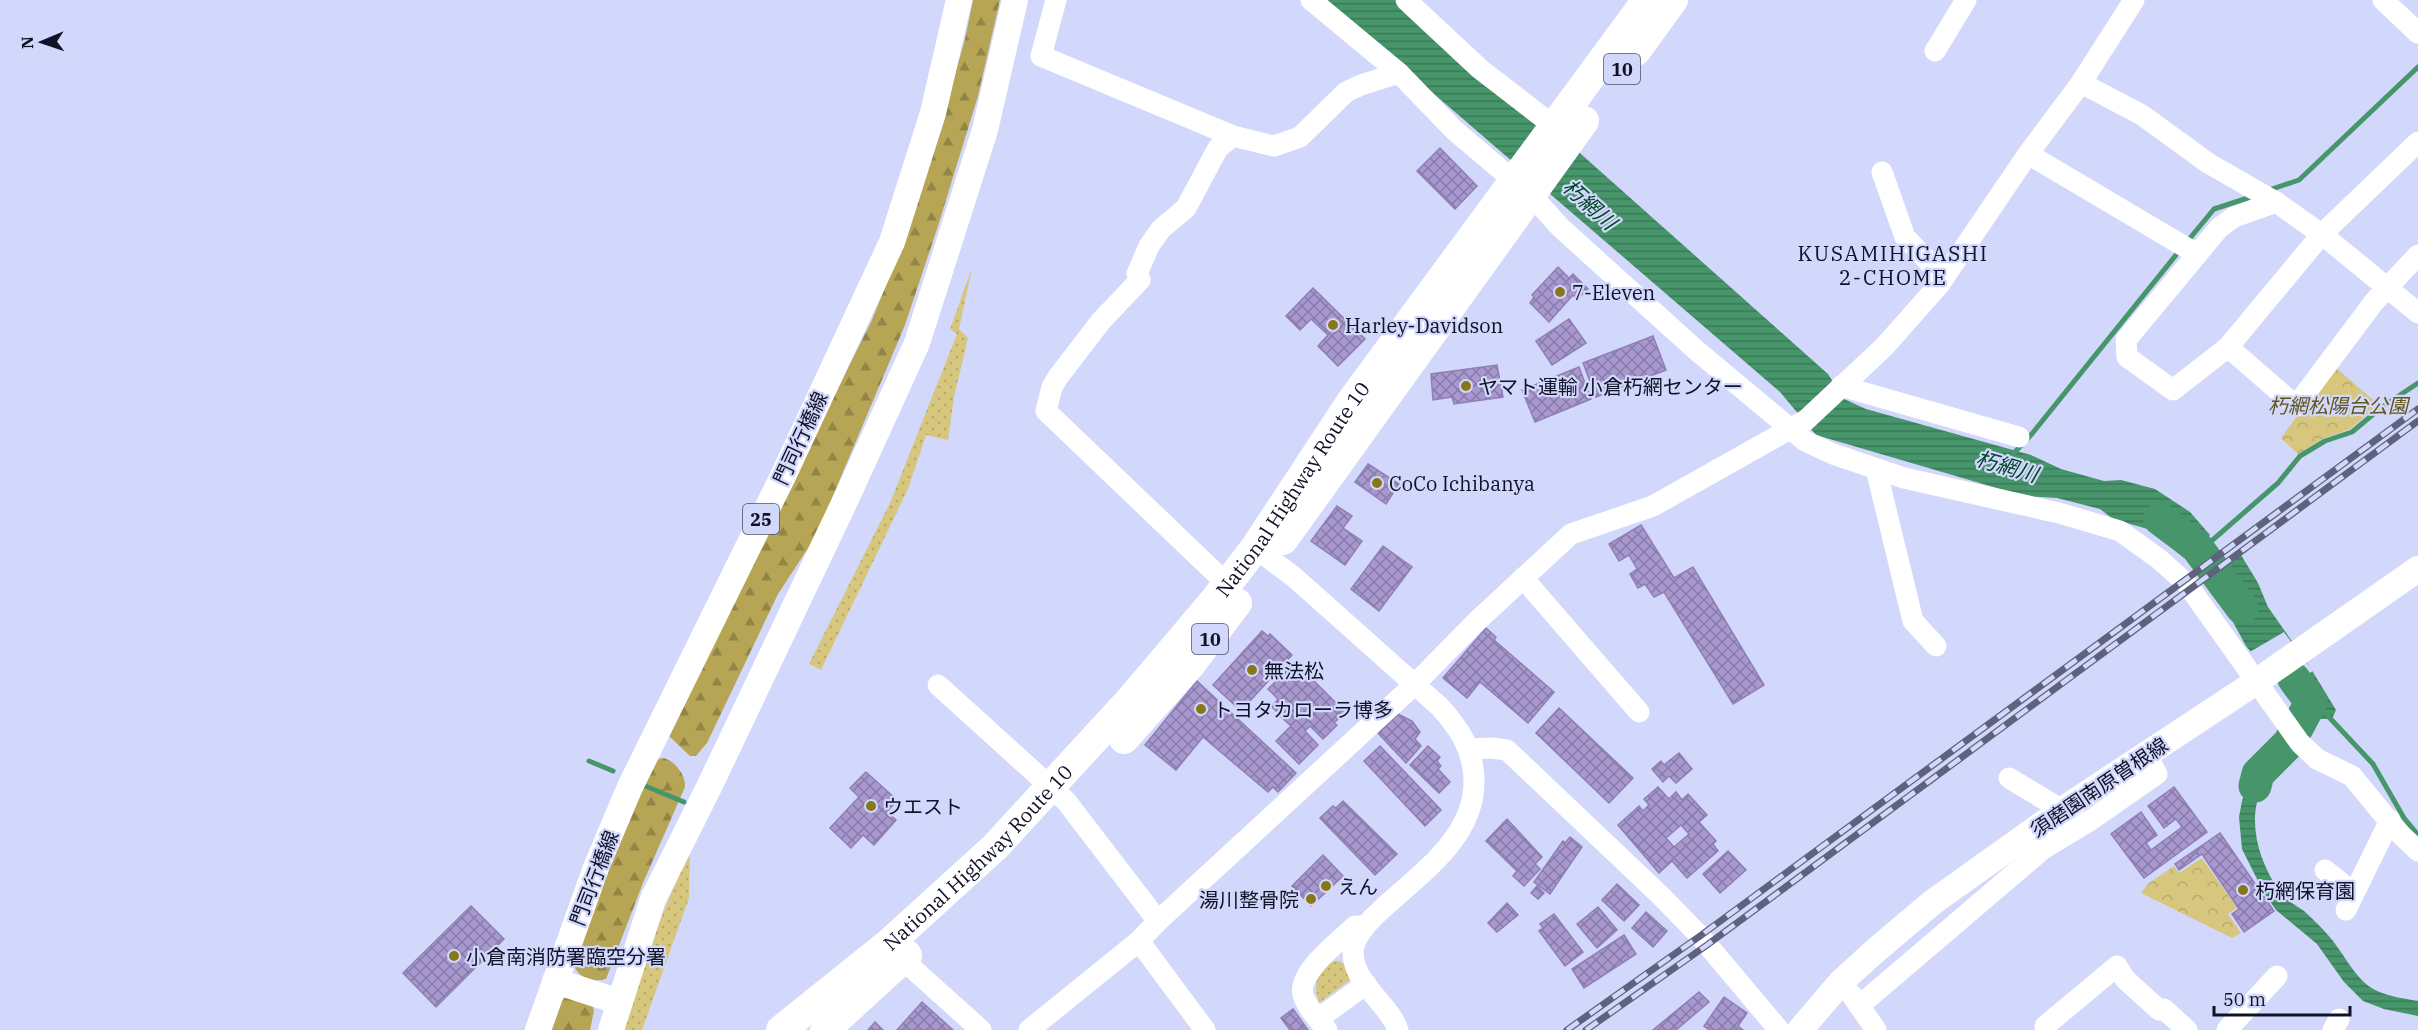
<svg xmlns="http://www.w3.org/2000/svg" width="2418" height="1030" viewBox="0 0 2418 1030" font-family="'IBM Plex Serif','Noto Sans JP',serif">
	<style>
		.grass { fill: url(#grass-dots) }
		.forest { fill: url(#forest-firs) }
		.park { fill: url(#park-crowns) }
		.water { fill: url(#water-rules) }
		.pier { fill: #d2d8fb }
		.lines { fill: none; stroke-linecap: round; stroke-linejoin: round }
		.stream { stroke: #47956a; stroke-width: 5 }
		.river { stroke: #47956a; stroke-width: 33 }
		.building { fill: url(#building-cross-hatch); stroke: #8f7fb5; stroke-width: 1.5; fill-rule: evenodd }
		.minor { stroke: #fff; stroke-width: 21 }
		.major { stroke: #fff; stroke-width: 26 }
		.highway { stroke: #fff; stroke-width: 30 }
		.rail-casing { stroke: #5f627d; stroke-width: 7 }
		.rail { stroke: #d2d8fb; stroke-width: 4.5; stroke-dasharray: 14; stroke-linecap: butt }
		.poi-dot { fill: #88761a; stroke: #d2d8fb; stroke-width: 2 }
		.labels { text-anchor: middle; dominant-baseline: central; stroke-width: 4.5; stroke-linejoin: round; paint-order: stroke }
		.shield { fill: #d2d8fb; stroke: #4a4d67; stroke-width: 1.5 }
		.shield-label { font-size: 18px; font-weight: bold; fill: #101227 }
		.poi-label { font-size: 20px; fill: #101227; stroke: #d2d8fb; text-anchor: start }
		.park-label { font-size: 20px; font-style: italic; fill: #625519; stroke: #d2d8fb }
		.street-label { font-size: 20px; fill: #101227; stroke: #d2d8fb }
		.water-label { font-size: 21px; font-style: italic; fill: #024427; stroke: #d2d8fb }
		.neighbourhood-label { font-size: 21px; letter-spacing: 1.5px; fill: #101227; stroke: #d2d8fb }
	</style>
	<defs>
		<pattern id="grass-dots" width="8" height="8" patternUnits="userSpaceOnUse" patternTransform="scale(1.5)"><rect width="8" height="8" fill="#d7c77e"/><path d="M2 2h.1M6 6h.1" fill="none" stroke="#b8aa6d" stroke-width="1.8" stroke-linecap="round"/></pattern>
		<pattern id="forest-firs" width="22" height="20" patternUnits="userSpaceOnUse" patternTransform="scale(1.5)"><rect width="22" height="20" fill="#b6a554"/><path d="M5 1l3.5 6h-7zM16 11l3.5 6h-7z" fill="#938546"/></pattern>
		<pattern id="park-crowns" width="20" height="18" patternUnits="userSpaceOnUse" patternTransform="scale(1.5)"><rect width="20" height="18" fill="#d7c77e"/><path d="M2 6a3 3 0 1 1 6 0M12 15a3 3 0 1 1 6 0" fill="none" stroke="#b8aa6d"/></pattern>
		<pattern id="water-rules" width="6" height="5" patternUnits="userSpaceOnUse" patternTransform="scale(1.5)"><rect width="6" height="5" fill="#47956a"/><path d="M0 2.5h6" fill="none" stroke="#3a7857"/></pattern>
		<pattern id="building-cross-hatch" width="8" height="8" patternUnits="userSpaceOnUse" patternTransform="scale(1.5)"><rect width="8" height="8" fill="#a898cf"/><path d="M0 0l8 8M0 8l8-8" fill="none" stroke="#877ba8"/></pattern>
	</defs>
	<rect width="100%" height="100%" fill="#d2d8fb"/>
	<g class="grass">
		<path d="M 972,268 L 959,329 L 968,338 L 954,397 L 948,440 L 926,435 L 908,489 L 821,670 L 809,664 L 890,503 L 957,334 L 950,329 Z"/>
		<path d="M 690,852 L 689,898 L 642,1030 L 622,1030 C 642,970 662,909 690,852 Z"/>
		<path d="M 1339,961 L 1347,965 L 1355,976 L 1319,1003 C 1313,985 1316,976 1329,962 Z"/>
	</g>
	<g class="forest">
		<path d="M 973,0 L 1000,0 L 978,96 L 938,226 L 905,325 L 816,536 L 778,594 L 707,743 L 696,756 L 690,756 L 669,736 L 800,464 L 871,322 L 895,264 L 936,142 L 965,39 Z"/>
		<path d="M 663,758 C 674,760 686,775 685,787 L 643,883 L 606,979 C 591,984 571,975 574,957 C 578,936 591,913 599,893 C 618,848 636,804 655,760 Z"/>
		<path d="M 568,995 L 592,1003 L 594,1011 L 590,1030 L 550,1030 L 562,1000 Z"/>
	</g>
	<g class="park">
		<path d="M 2334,366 L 2379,405 L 2350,429 L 2322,439 L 2298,454 L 2281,438 Z"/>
		<path d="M 2202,858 L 2237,908 L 2228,914 L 2241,933 L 2232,938 L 2141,893 L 2149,883 L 2174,866 L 2179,873 Z"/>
	</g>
	<g class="water">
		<path d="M 1325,0 L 1408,0 L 1828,374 L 1844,399 L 1866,409 L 2031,455 L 2061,469 L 2104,481 L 2121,480 L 2155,489 L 2190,512 L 2210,535 L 2184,558 L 2151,530 L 2113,519 L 2100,509 L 2057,498 L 2024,496 L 1816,435 L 1780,392 Z"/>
		<path d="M 2241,555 L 2258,583 L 2268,607 L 2308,664 L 2336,710 L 2332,719 L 2306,719 L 2246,646 L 2209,578 Z"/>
		<path d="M 2277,745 L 2287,758 C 2241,792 2250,849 2280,892 C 2286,901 2296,905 2304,911 C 2312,918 2320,926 2327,934 C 2342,950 2352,974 2370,987 C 2383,996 2402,998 2418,1001 L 2418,1016 L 2384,1009 L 2363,1001 L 2344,982 L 2317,944 L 2276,910 L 2263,891 L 2242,849 L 2239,817 L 2242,801 L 2253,769 Z"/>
	</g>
	<path class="pier" d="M 2284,632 L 2313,671 L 2279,693 L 2248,653 Z"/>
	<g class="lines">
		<g class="stream">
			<path d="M 2269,190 L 2299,180 L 2418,67"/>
			<path d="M 2186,243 L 2214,209 L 2254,196"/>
			<path d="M 2013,454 L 2031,435 L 2180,250"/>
			<path d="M 2200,551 L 2278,483 L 2300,456 L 2325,441 L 2352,432 L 2382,407 L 2418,383"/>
			<path d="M 2327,715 L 2373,764 L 2404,818 L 2418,835"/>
			<path d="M 589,761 L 613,771"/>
			<path d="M 643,785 L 684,802"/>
		</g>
		<g class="river">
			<path d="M 2160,519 L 2196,546 L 2242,608"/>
			<path d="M 2255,786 L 2258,774 L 2289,743 L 2311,702 L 2294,679"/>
		</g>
	</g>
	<g class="building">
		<path d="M 1440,148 L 1477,186 L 1455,209 L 1417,171 Z"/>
		<path d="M 1558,267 L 1569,278 L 1573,274 L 1588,289 L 1577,299 L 1573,295 L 1549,322 L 1530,303 L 1534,297 L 1532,295 Z"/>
		<path d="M 1313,288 L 1365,339 L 1338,366 L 1318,346 L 1328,335 L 1311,319 L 1300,330 L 1286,316 Z"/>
		<path d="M 1569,319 L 1586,343 L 1552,365 L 1536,341 Z"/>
		<path d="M 1653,336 L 1666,370 L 1596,397 L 1583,363 Z"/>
		<path d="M 1497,365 L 1503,397 L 1454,404 L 1452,397 L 1433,400 L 1431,374 Z"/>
		<path d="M 1579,367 L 1591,399 L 1535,422 L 1522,390 Z"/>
		<path d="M 1368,464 L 1399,484 L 1386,504 L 1355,482 Z"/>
		<path d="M 1337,506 L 1352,516 L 1343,528 L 1362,541 L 1345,565 L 1311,541 Z"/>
		<path d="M 1641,525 L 1674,578 L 1693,567 L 1764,685 L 1733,704 L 1664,592 L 1654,597 L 1645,584 L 1638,588 L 1630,574 L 1637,569 L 1629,555 L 1619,561 L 1609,544 Z"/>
		<path d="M 1383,546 L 1412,567 L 1379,611 L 1351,589 Z"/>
		<path d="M 1486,628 L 1496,637 L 1494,640 L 1554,692 L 1528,723 L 1480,682 L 1467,698 L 1443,678 Z"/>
		<path d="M 1262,631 L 1268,636 L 1270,634 L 1292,655 L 1241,711 L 1213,685 Z"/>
		<path d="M 1295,662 L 1345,712 L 1334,723 L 1337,725 L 1323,739 L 1310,726 L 1305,731 L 1318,745 L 1299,764 L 1276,741 L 1291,726 L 1280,716 L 1287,709 L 1283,704 L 1276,711 L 1272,707 L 1278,699 L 1268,689 Z"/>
		<path d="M 1197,681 L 1296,773 L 1278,792 L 1273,787 L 1268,792 L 1203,737 L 1176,770 L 1145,745 Z"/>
		<path d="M 1559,708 L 1633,778 L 1609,803 L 1536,733 Z"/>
		<path d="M 1398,714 L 1412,721 L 1420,732 L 1415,739 L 1421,746 L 1406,763 L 1378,733 Z"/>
		<path d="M 1380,746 L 1441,810 L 1425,826 L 1364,761 Z"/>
		<path d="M 1428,746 L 1440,757 L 1437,761 L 1441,766 L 1438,769 L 1450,782 L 1439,793 L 1410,765 Z"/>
		<path d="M 1679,753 L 1692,769 L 1676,783 L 1669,776 L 1663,782 L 1652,769 L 1661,761 L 1664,765 Z"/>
		<path d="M 866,772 L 897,800 L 887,812 L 896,820 L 874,845 L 863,835 L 851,848 L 830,828 L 859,797 L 850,788 Z"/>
		<path d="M 1658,787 L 1669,799 L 1676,792 L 1682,800 L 1688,794 L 1707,815 L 1699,822 L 1716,841 L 1713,844 L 1718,851 L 1687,878 L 1672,861 L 1659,873 L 1618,825 L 1639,806 L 1643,811 L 1649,805 L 1644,799 ZM 1681,825 L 1689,834 L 1674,847 L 1666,838 Z"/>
		<path d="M 2174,787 L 2207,832 L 2144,878 L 2111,834 L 2141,812 L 2157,835 L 2146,843 L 2151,850 L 2182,827 L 2176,819 L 2164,828 L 2148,806 Z"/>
		<path d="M 1343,801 L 1397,854 L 1375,875 L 1320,818 L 1333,806 L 1336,808 Z"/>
		<path d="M 1507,819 L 1542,857 L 1535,864 L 1540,869 L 1524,886 L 1513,876 L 1517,871 L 1486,841 Z"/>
		<path d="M 2220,833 L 2274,911 L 2244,932 L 2232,914 L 2239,909 L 2202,854 L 2179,870 L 2175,864 Z"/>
		<path d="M 1570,837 L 1582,847 L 1550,894 L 1534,882 L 1563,841 L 1565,843 Z"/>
		<path d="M 1728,851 L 1746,870 L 1720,893 L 1703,874 Z"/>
		<path d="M 1323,855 L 1343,876 L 1311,906 L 1292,886 Z"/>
		<path d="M 1617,884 L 1639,905 L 1624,921 L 1602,900 Z"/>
		<path d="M 1537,886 L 1544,893 L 1538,899 L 1531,893 Z"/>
		<path d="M 1507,903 L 1518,915 L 1497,932 L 1488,923 Z"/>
		<path d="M 471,906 L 504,939 L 436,1007 L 403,973 Z"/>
		<path d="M 1598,907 L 1617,930 L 1597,948 L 1577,924 Z"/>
		<path d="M 1646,912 L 1667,931 L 1653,947 L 1632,928 Z"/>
		<path d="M 1554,914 L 1583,952 L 1565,966 L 1539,931 L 1543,928 L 1540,924 Z"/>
		<path d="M 1624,935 L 1636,954 L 1584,988 L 1572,969 Z"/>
		<path d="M 1699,992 L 1709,1002 L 1676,1030 L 1653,1030 Z"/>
		<path d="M 1724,997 L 1747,1013 L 1738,1026 L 1743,1030 L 1709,1030 L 1704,1026 Z"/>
		<path d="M 922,1002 L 953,1030 L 897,1030 Z"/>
		<path d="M 1293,1009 L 1308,1030 L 1290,1030 L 1281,1018 Z"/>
		<path d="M 875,1022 L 883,1030 L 868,1030 Z"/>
	</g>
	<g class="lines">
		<g class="minor">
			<path d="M 1056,0 L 1041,56 L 1233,136"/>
			<path d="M 1311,0 L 1399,73 L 1454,130 L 1532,196 L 1561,228 L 1696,350 L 1805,441 L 1833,454 L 1904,478 L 2059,513 L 2120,531 L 2159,559 L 2187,584 L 2300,743 L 2317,759 L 2352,776 L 2397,831 L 2418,851"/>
			<path d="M 1406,0 L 1480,69 L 1555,127"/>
			<path d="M 2383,0 L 2418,33"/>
			<path d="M 1935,51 L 1966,0"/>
			<path d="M 2081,83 L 2142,115 L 2208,163 L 2276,202 L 2324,236 L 2418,313"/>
			<path d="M 2028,154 L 2197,254"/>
			<path d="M 1882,172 L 1905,237 L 1944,278"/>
			<path d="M 2276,202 L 2234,217 L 2219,228 L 2126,340 L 2127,357 L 2173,390 L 2228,347 L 2322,234 L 2418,142"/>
			<path d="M 2228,347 L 2296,406 L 2374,302 L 2418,255"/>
			<path d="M 1841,386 L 2019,437"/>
			<path d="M 1876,469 L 1913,621 L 1936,646"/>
			<path d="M 1255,548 L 1294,577 L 1440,707 C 1459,728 1473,749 1474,779 C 1476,838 1418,875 1380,911 C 1369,921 1354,936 1353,952 C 1353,984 1389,1003 1398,1030"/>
			<path d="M 1523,578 L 1639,712"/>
			<path d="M 1227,584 L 1046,411 L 1052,387 L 1058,377 L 1101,321 L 1140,280 L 1137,274 L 1149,246 L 1161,229 L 1186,208 L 1218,148 L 1233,136 L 1274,146 L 1300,137 L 1346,92 L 1361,85 L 1399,73"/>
			<path d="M 938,685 L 1066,801 L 1158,921"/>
			<path d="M 1469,749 L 1491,748 L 1507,750 L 1661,896 L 1700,936 L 1779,1030"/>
			<path d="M 2009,778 L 2062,810"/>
			<path d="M 2325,870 L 2354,893"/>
			<path d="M 2346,910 L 2390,820"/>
			<path d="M 1139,941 L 1205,1030"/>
			<path d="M 892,950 L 981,1030"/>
			<path d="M 1851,994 L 1876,1030"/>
			<path d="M 1859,1006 L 2043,849 L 2091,820 L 2157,774 L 2146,754"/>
			<path d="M 1318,1019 L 1366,984"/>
			<path d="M 2045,1026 L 2117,966 L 2125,979 L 2159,1010 L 2164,1009 L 2187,1030"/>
			<path d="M 1029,1030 L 1139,941 L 1158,921 L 1414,685 L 1476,622 L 1571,534 L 1653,506 L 1806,420 L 1884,347 L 1939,285 L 2028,154 L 2081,83 L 2134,0"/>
			<path d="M 1327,1030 C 1318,1019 1307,1008 1303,995 C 1297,972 1340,941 1355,926 L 1363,926"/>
			<path d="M 2227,1030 L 2277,976"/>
			<path d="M 2333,1030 L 2339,1019"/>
		</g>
		<g class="major">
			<path d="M 555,981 L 620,1002"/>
			<path d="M 538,1030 L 597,865 L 630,787 L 784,474 L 892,242 L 933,113 L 959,0"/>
			<path d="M 611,1030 L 653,899 L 710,785 L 846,499 L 917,343 L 985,130 L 1015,0"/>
			<path d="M 1800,1030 L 1842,981 L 1875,951 L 1933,902 L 2062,810 L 2256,682 L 2418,569"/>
		</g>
		<g class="highway">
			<path d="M 1636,51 L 1673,0"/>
			<path d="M 1283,540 L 1584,121"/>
			<path d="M 1124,739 L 1191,664 L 1237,603"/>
			<path id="s1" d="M 781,1030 L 887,945 L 995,847 L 1132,698 L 1214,601 L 1255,548 L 1351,402 L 1647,0"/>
			<path d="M 825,1030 L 907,955"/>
		</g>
		<defs>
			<g id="rail">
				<path d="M 1567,1030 L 1700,936 L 2418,409"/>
				<path d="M 1586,1030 L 1707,945 L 2418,421"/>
			</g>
		</defs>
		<use href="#rail" class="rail-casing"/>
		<use href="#rail" class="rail"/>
	</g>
	<g class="poi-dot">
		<circle cx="1560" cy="292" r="6"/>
		<circle cx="1333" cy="325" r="6"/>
		<circle cx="1466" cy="386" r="6"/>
		<circle cx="1377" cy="483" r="6"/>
		<circle cx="1252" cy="670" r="6"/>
		<circle cx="1201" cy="709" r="6"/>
		<circle cx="871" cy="806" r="6"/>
		<circle cx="1326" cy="886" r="6"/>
		<circle cx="2243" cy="890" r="6"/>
		<circle cx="1311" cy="899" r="6"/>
		<circle cx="454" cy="956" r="6"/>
	</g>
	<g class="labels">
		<g class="shield">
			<rect x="1604" y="54" width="36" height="30" rx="4.5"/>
			<rect x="743" y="504" width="36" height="30" rx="4.5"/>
			<rect x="1192" y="624" width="36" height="30" rx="4.5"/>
		</g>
		<g class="shield-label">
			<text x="1622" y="69">10</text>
			<text x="761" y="519">25</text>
			<text x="1210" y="639">10</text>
		</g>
		<g class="poi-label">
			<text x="1572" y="292">7-Eleven</text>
			<text x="1345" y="325">Harley-Davidson</text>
			<text x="1478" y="386">ヤマト運輸 小倉朽網センター</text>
			<text x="1389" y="483">CoCo Ichibanya</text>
			<text x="1264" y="670">無法松</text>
			<text x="1213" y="709">トヨタカローラ博多</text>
			<text x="883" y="806">ウエスト</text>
			<text x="1338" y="886">えん</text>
			<text x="2255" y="890">朽網保育園</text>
			<text x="1299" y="899" text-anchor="end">湯川整骨院</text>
			<text x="466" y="956">小倉南消防署臨空分署</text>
		</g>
		<g class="park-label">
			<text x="2338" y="405">朽網松陽台公園</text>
		</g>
		<g class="street-label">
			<text transform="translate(800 438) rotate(-65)">門司行橋線</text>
			<text stroke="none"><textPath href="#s1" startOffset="748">National Highway Route 10</textPath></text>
			<text transform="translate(2099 787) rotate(-34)">須磨園南原曽根線</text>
			<text stroke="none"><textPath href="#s1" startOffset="262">National Highway Route 10</textPath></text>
			<text transform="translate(594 878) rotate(-69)">門司行橋線</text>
		</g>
		<g class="water-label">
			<text transform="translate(1590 204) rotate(42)">朽網川</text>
			<text transform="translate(2007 466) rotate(16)">朽網川</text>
		</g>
		<g class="neighbourhood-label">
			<text x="1893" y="253">KUSAMIHIGASHI<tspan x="1893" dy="24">2-CHOME</tspan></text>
		</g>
	</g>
	<g transform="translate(42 42) rotate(268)" stroke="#d2d8fb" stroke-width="4.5" paint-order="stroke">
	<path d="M0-4.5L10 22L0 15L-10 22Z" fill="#101227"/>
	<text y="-9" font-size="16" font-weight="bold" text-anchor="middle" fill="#101227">N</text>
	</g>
	<path d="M2214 1006v9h136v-9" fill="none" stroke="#101227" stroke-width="3"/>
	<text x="2223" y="1006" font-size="18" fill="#101227" stroke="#d2d8fb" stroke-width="4.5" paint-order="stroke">50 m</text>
</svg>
